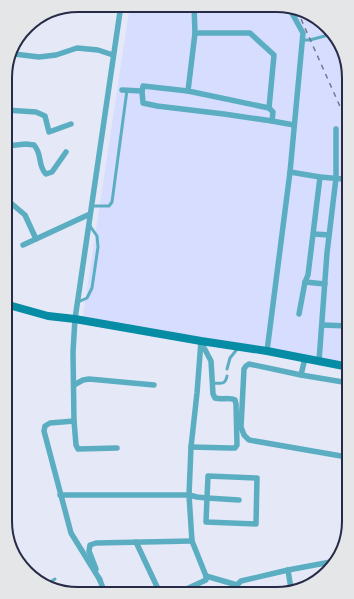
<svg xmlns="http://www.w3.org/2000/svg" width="354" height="599" viewBox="0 0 354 599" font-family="Montserrat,sans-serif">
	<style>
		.built { fill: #d6ddfe }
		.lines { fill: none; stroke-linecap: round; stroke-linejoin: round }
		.service { stroke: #5baec2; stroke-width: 3 }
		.minor { stroke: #5baec2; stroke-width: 5.5 }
		.secondary { stroke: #068ca4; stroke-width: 8 }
		.rail { stroke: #74788e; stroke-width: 1.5; stroke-dasharray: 5 5; stroke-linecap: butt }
		.rim { fill: none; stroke: #272b47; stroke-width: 2 }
	</style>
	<rect width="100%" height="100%" fill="#e5e8f7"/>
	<path class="built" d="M 130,5 L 290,6 L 324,23 L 344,50 L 349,78 L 349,367 L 303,357 L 152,337 L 83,316 Z"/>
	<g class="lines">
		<g class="service">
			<path d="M 302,40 L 310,40 L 332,34"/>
			<path d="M 91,206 L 109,206 L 112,202 L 127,90"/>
			<path d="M 78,302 L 87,298 L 92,288 L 98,247 L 97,236 L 90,226"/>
			<path d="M 227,369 L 230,358 L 238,348"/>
			<path d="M 212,383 C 220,383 225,386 227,376"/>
			<path d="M 47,584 L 55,579"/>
		</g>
		<g class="minor">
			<path d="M 194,6 L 195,33 L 188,91 L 269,108 L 273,112 L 272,121 L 294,125"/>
			<path d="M 195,33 L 250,33 L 274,55 L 269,108"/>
			<path d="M 14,54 L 39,57 L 56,55 L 77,48 L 98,50 L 113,55"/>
			<path d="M 122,90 L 142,91"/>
			<path d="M 188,91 L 143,86 L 142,91 L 143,103 L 157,106 L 224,114 L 272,121"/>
			<path d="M 6,110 L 36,112 L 45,116 L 49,132 L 71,124"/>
			<path d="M 6,146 L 26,144 L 34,145 C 43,155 37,165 46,174 L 52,172 L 66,152"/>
			<path d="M 290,172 L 320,177 L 343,179 L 349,180"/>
			<path d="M 5,196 L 12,204 L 25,215 L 36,239"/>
			<path d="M 314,234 L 329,235"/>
			<path d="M 23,245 L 90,214"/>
			<path d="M 305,282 L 325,284"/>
			<path d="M 299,314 L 305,282 L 308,275 L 320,177"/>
			<path d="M 322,325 L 349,326"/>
			<path d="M 267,351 L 290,172 L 303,33 L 288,6"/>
			<path d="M 319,361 L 327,253 L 336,178 L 336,129"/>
			<path d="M 301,375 L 305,358"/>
			<path d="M 74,385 L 83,380 L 89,379 L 154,385"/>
			<path d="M 74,421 L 73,352 L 75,319 L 121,5"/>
			<path d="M 191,447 L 230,448 L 235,448 L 237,445 L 236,404 L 235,400 C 229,397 222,400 215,398 L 213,394 L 211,361 L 201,342"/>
			<path d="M 349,450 L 347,457 L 249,440 L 244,435 L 241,427 L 244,369 L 246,366 L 249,364 L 301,375 L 349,383"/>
			<path d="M 60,495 L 189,495 L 197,497 L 207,498 L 208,476 L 257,478 L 256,524 L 206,522 L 207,498 L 239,500"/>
			<path d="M 136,542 L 159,591"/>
			<path d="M 96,569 L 89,551 L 90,545 L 96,543 L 192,541"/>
			<path d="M 288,570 L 291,589"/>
			<path d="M 206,576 L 237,585"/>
			<path d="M 99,578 L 105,593"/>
			<path d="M 100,580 L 71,533 L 44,431 L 45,426 L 50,423 L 74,421 L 76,445 L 78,449 L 117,448"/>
			<path d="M 237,590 L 237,585 L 241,581 L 288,570 L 336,561"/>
			<path d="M 182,591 L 206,580 L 206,576 L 192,541 L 189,495 L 191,447 L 197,393 L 201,341"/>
		</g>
		<path class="secondary" d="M 5,304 L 48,316 L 75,319 L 201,341 L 267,351 L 349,367"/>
		<path class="rail" d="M 297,10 L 338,102 L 349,125"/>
	</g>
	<path d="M0 0H354V599H0ZM78 12H276A66 66 0 0 1 342 78V521A66 66 0 0 1 276 587H78A66 66 0 0 1 12 521V78A66 66 0 0 1 78 12Z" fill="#e5e6e8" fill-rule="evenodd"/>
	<path class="rim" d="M78 12H276A66 66 0 0 1 342 78V521A66 66 0 0 1 276 587H78A66 66 0 0 1 12 521V78A66 66 0 0 1 78 12Z"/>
</svg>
